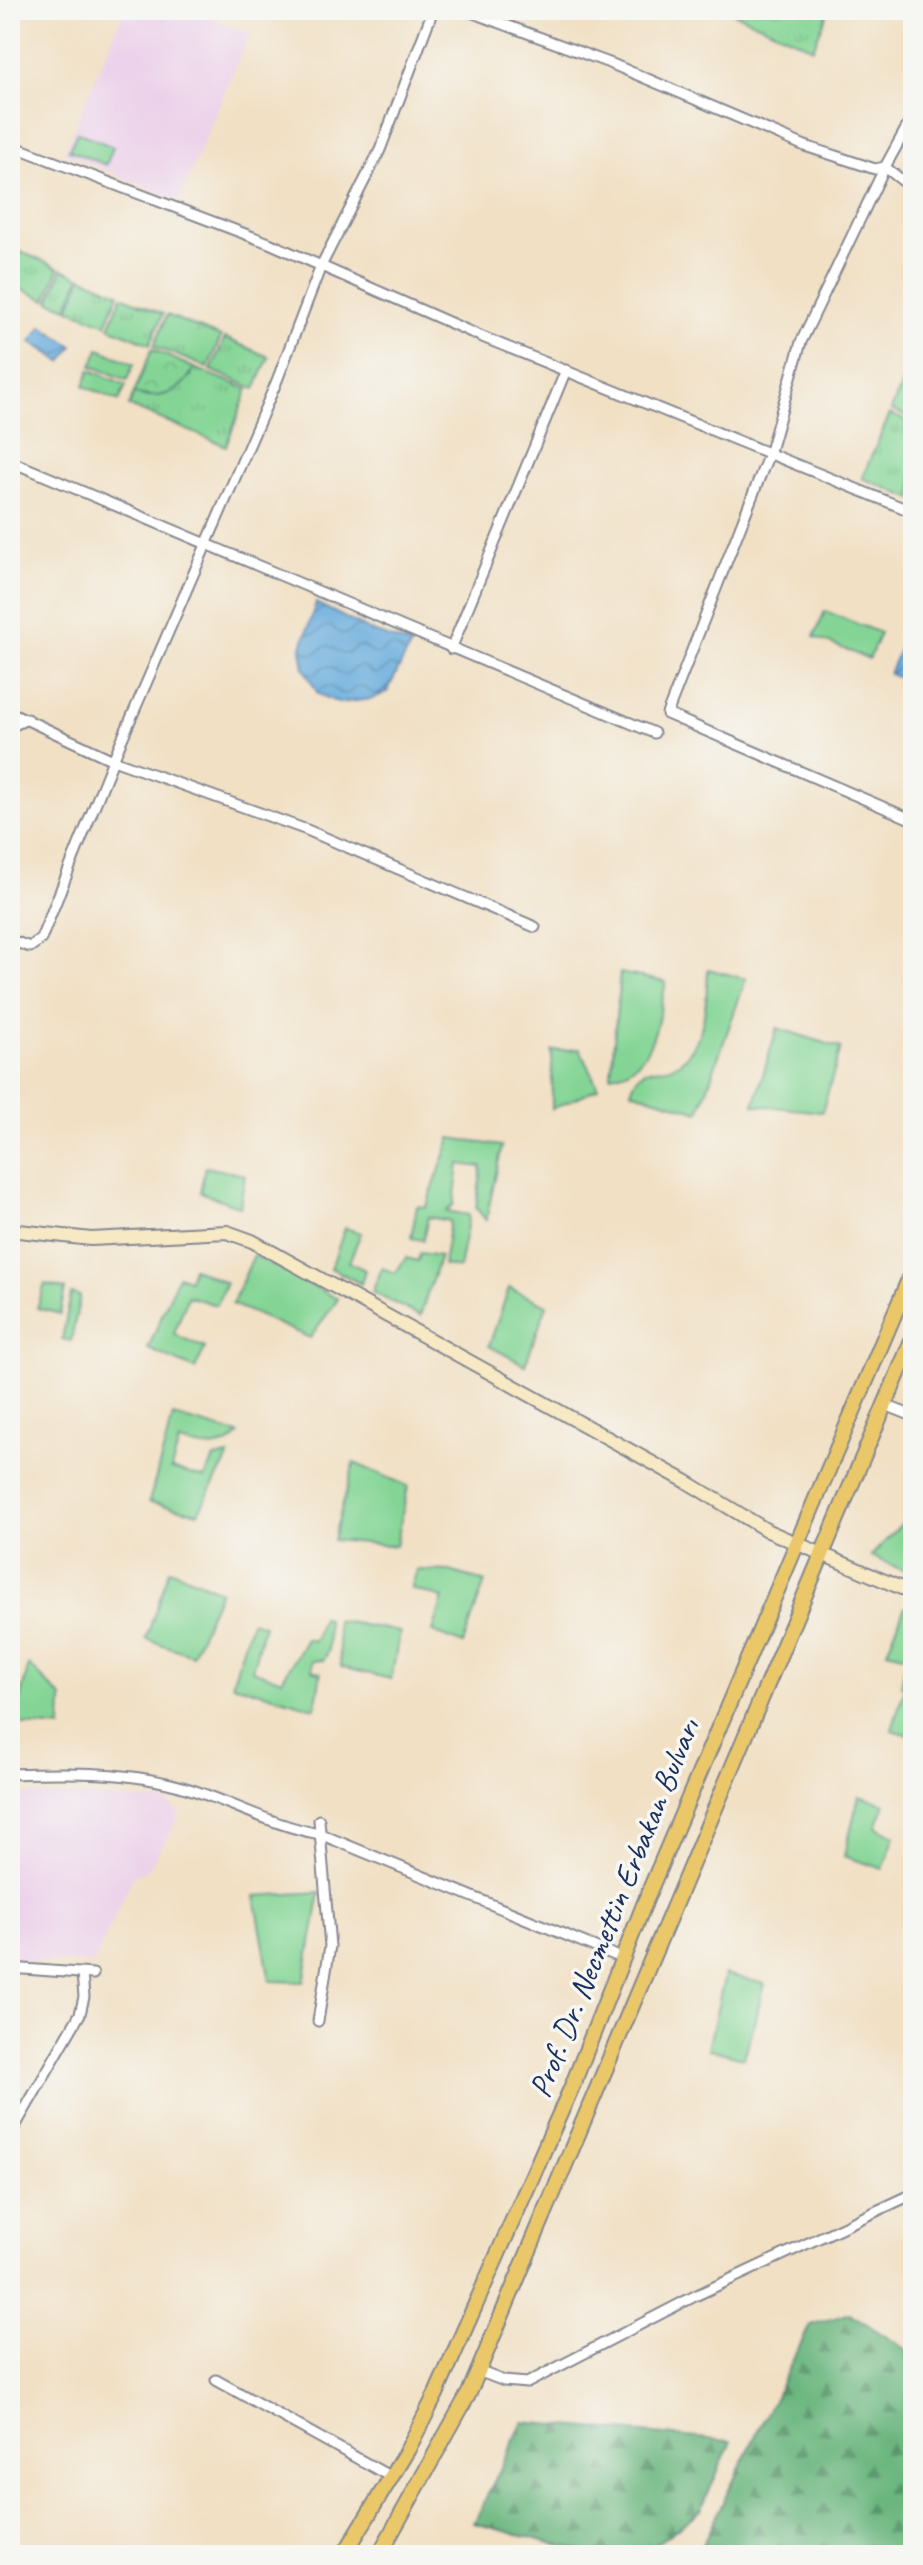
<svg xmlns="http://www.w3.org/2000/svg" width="923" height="2565" viewBox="0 0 923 2565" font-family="Caveat,sans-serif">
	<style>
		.built { fill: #ecd1ea }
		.grass { fill: url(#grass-tufts); stroke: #50827a; stroke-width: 2 }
		.forest { fill: url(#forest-firs); stroke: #43726e; stroke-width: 2 }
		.park { fill: url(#park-crowns); stroke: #50827a; stroke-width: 2 }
		.garden { fill: #84d595; stroke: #50827a; stroke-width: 2 }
		.water { fill: url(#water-waves); stroke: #406d9d; stroke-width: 2 }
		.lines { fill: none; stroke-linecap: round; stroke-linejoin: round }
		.street-casing { stroke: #868891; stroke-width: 13 }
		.secondary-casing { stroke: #868891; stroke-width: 16 }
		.primary-casing { stroke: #868891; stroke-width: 18 }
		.street { stroke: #fff; stroke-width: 9 }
		.secondary { stroke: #f7e9c3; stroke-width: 12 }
		.primary { stroke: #eac769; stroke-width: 14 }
		.labels { text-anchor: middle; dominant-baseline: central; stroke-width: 7; stroke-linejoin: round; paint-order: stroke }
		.street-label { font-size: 32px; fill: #1b2f5e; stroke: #f6f6f2 }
	</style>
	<defs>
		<pattern id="grass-tufts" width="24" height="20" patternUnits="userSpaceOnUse" patternTransform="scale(2)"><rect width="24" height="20" fill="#84d595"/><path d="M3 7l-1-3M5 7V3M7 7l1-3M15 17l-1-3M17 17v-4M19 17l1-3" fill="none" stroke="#71b783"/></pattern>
		<pattern id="forest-firs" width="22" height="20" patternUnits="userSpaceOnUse" patternTransform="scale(2)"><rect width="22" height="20" fill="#6bb67e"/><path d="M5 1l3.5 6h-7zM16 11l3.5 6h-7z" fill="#57946a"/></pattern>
		<pattern id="park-crowns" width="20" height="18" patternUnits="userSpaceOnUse" patternTransform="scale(2)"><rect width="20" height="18" fill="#84d595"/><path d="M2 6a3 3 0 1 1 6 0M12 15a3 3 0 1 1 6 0" fill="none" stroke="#71b783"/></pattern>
		<pattern id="water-waves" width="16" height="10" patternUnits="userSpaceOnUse" patternTransform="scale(2)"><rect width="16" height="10" fill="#66abdc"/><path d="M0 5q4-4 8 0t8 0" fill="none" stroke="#538cb6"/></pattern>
	</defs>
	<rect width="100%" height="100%" fill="#f6f6f2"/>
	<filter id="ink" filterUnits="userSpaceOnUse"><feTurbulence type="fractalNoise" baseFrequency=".0125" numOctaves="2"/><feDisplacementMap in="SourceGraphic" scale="16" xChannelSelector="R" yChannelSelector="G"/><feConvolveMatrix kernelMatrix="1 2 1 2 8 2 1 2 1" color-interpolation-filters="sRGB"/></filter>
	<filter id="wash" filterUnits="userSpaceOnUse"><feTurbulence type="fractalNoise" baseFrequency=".006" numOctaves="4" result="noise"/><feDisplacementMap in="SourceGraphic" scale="32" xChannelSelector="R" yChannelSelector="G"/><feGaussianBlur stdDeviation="1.8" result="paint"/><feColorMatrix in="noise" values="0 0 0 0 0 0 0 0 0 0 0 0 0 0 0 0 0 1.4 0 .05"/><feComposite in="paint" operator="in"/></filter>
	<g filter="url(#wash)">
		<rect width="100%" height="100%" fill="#f1e0c4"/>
		<g class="built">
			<path d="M 124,10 L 193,10 L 249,34 L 179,201 L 64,153 Z"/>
			<path d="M 10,1793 L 165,1801 L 179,1812 L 177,1821 L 146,1872 L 134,1874 L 93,1964 L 10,1960 Z"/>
		</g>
		<g class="grass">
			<path d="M 727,10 L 829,10 L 813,48 Z"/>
			<path d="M 19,251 L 59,268 L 46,300 L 10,284 L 10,270 Z"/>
			<path d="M 62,269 L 80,277 L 67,308 L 49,301 Z"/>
			<path d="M 82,277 L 119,293 L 106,324 L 69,309 Z"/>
			<path d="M 122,296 L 163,314 L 150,344 L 109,327 Z"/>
			<path d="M 167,315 L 221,337 L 208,368 L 154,346 Z"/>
			<path d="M 225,338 L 269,357 L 255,389 L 211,370 Z"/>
			<path d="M 913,357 L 913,419 L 891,410 Z"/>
			<path d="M 194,368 L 248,389 L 226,446 L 129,406 L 134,393 L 148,397 L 191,376 Z"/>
			<path d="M 890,414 L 913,424 L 913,443 L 908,454 L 913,457 L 913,499 L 862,478 Z"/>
		</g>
		<g class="forest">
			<path d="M 850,2313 L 913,2354 L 913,2555 L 697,2555 L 810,2325 Z"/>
			<path d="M 523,2422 L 731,2441 L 701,2510 L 642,2555 L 598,2555 L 474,2523 Z"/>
		</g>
		<path class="park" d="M 152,349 L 194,368 C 181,394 161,401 134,393 Z"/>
		<g class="garden">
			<path d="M 77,132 L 113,147 L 106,165 L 69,150 Z"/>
			<path d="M 99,349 L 134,364 L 127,380 L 92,366 Z"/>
			<path d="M 90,370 L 126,385 L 119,401 L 84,386 Z"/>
			<path d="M 825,611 L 880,633 L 869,659 L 814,637 Z"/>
			<path d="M 708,969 L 746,979 L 699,1112 L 631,1091 C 641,1057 661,1077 680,1062 C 707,1040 706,1001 708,969 Z"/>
			<path d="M 620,973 L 666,982 C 658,1017 655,1070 611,1075 Z"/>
			<path d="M 777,1028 L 841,1048 L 822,1112 L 754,1105 Z"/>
			<path d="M 580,1049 L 598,1088 L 552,1109 L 552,1051 Z"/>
			<path d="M 451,1138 L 502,1146 L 486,1220 L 476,1208 L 482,1167 L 459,1164 L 454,1204 L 447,1211 L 469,1215 L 459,1268 L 443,1265 L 450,1221 L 428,1217 L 423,1240 L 411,1238 L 417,1206 L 426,1207 Z"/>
			<path d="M 205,1167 L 245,1175 L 240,1207 L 200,1192 Z"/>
			<path d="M 345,1228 L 361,1233 L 349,1262 L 365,1270 L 361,1284 L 331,1268 Z"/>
			<path d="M 420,1253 L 440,1256 L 420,1316 L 372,1292 L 382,1268 L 395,1273 L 406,1258 L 418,1261 Z"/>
			<path d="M 254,1255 L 338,1299 L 310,1338 L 232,1304 Z"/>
			<path d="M 193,1268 L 226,1283 L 216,1305 L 188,1296 L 174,1334 L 205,1348 L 195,1369 L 148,1349 L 178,1276 L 189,1280 Z"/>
			<path d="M 45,1284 L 65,1289 L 60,1314 L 37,1308 Z"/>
			<path d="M 509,1288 L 547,1305 L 525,1365 L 489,1346 Z"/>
			<path d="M 71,1294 L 80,1296 L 71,1341 L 62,1339 Z"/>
			<path d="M 173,1416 L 239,1434 C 221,1455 202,1447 179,1442 L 171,1469 L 205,1478 L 214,1458 L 229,1456 L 198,1513 L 149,1502 Z"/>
			<path d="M 354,1463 L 408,1486 L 396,1546 L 333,1540 Z"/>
			<path d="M 913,1512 L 913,1575 L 871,1556 Z"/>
			<path d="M 170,1569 L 220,1591 L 192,1655 L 146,1639 Z"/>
			<path d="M 417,1570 L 450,1571 L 485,1582 L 463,1644 L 433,1632 L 443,1598 L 411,1589 Z"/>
			<path d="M 905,1607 L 913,1611 L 913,1736 L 892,1730 L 905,1687 L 901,1686 L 907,1656 L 887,1651 Z"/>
			<path d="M 322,1618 L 327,1619 L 328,1651 L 324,1660 L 312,1661 L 312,1670 L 321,1673 L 315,1708 L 232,1684 L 251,1621 L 264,1625 L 252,1670 L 282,1680 L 306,1639 L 314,1641 Z"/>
			<path d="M 336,1620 L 400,1632 L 391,1679 L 341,1667 Z"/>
			<path d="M 29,1665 L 62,1698 L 61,1728 L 13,1724 Z"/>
			<path d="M 859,1796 L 885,1804 L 876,1827 L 895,1836 L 883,1869 L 844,1856 Z"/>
			<path d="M 320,1892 L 304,1982 L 270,1981 L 255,1896 Z"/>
			<path d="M 725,1974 L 765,1984 L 744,2058 L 708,2049 Z"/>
		</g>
		<g class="water">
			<path d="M 42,326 L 73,346 L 62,362 L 31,342 Z"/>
			<path d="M 316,603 L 373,632 L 411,645 L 387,692 L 372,699 L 339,703 L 318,694 L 304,668 L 301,650 Z"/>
			<path d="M 904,638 L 913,641 L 913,666 L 907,681 L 889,674 Z"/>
		</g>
	</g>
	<g filter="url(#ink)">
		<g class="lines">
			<defs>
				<g id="street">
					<path d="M 433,10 L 380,150 L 321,266 L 276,383 L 113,760 L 307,830 L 535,927"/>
					<path d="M 465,10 L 612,64 L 805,146 L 875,169 L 885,167 L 913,116"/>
					<path d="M 10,145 L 269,243 L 480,336 L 913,512"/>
					<path d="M 913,189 L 885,167 L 801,342 L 770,451 L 667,714 L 913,820"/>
					<path d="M 10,461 L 654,733"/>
					<path d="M 451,649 L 566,370"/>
					<path d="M 10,712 L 113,760 L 41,939 L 30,947 L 10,940"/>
					<path d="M 10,727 L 27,719"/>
					<path d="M 885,1405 L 913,1416"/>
					<path d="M 10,1774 C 69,1772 130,1771 186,1788 C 232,1802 273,1826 320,1834 L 624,1959"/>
					<path d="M 10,1968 L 93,1974"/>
					<path d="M 318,2021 L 330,1946 L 319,1820"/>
					<path d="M 10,2135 L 80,2014 L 84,1997 L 82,1974"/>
					<path d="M 478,2371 L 504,2381 L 527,2383 L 695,2296 L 913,2194"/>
					<path d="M 216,2380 L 391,2477"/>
				</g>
				<path id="secondary" d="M 10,1230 L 91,1239 L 227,1232 L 252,1241 L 687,1482 L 768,1531 L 913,1593"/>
				<g id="primary">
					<path d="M 344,2555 L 408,2449 L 436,2394 L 573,2084 L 649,1892 L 913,1270"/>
					<path d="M 379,2555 L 469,2393 L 913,1338"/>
				</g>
			</defs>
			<use href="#street" class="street-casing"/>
			<use href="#secondary" class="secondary-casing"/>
			<use href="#primary" class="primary-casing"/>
			<use href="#street" class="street"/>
			<use href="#secondary" class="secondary"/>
			<use href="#primary" class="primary"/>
		</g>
	</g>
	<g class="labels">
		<g class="street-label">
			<text transform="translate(614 1908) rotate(-68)">Prof. Dr. Necmettin Erbakan Bulvarı</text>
		</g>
	</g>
	<rect width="923" height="2565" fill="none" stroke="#f6f6f2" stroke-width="40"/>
</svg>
